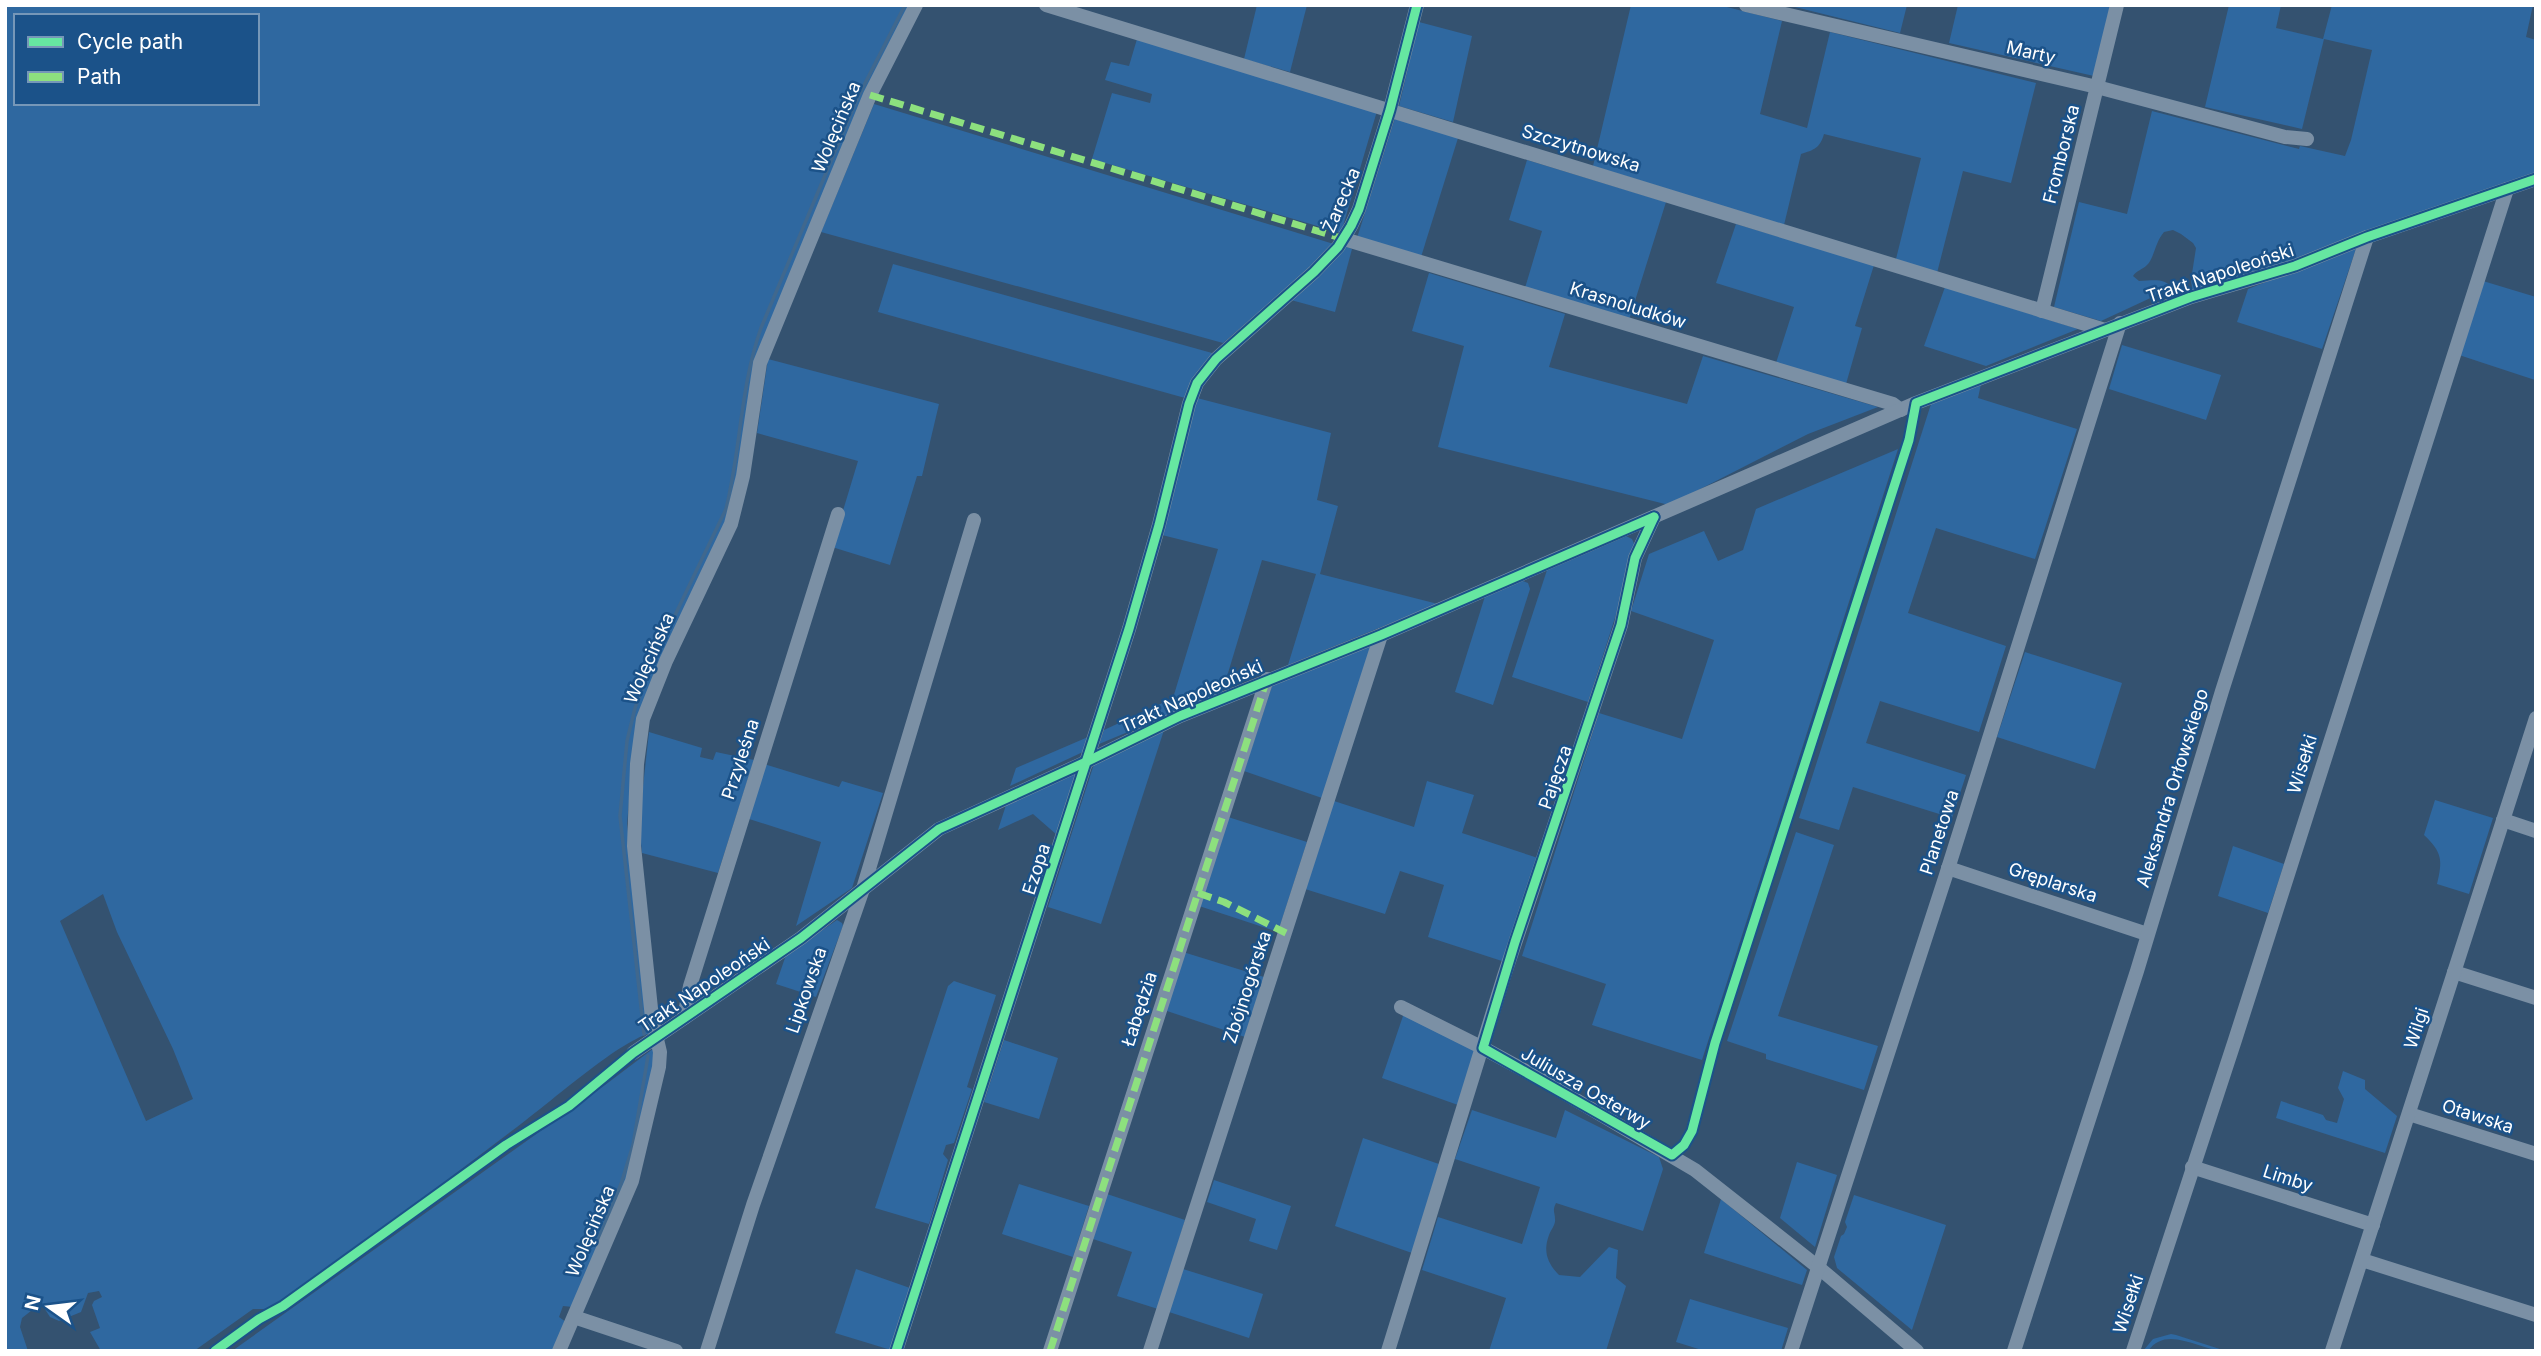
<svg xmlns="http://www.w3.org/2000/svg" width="2541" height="1356" viewBox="0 0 2541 1356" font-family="Inter,sans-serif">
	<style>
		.green { fill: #2f68a0; fill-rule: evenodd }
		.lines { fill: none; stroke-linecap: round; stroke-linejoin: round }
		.stream { stroke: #40688e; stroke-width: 3.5 }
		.minor { stroke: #7b90a5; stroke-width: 14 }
		.quiet { stroke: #8de07e; stroke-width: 7; stroke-dasharray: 14 7; stroke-linecap: butt }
		.cycleway-casing { stroke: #1b5289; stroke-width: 13 }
		.cycleway { stroke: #66e7a1; stroke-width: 9 }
		.labels { text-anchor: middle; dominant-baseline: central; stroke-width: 5; stroke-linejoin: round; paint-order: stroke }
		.street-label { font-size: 18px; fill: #fff; stroke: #1b5289 }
	</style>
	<rect width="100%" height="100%" fill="#345270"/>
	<g class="green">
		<path d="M 5,5 L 910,5 L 760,353 L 737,495 L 702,579 L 632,768 L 627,824 L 652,1033 C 623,1038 553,1100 526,1120 C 441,1185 356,1249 268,1309 L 253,1309 L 194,1351 L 101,1351 L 90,1332 L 100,1328 L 92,1305 L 94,1301 L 102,1297 L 99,1291 L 88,1293 L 81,1312 L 59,1321 L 50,1317 L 41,1303 L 22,1318 L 20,1327 L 28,1351 L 5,1351 ZM 16,16 L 257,16 L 257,103 L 16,103 ZM 103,894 L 117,932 L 173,1049 L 193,1099 L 146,1121 L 60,921 Z"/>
		<path d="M 1257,5 L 1307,5 L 1290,72 L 1244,59 Z"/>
		<path d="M 1631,5 L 1719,5 L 1782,21 L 1760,114 L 1807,128 L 1830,32 L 2036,83 L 2011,183 L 1963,171 L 1937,273 L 1896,259 L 1921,158 L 1824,134 C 1820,148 1814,150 1801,154 L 1784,225 L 1593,166 Z"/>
		<path d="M 1787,5 L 1907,5 L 1900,33 Z"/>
		<path d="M 1958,5 L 2111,5 L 2094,76 L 1949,43 Z"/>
		<path d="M 2229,5 L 2281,5 L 2276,28 L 2323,39 L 2332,5 L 2533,5 L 2526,37 L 2536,40 L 2536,173 L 2361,234 L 2322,349 L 2237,322 L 2248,289 L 2294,271 L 2193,295 L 2191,280 L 2196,248 L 2193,243 L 2181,234 L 2173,230 L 2164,232 C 2155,242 2154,259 2147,265 C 2142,270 2137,270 2133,276 L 2139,281 C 2152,281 2164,277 2172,288 L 2101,321 L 2054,307 L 2079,202 L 2127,214 L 2152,111 L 2299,149 L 2300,146 L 2345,156 L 2351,140 L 2372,50 L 2324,39 L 2302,129 L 2205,107 Z"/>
		<path d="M 1419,22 L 1472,36 L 1453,122 L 1399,106 Z"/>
		<path d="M 1137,39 L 1377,111 L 1341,233 L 1092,159 L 1112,93 L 1150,103 L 1152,94 L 1105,80 L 1111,62 L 1129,66 Z"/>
		<path d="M 874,104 L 1337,245 L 1223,343 L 821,232 Z"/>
		<path d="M 1395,118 L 1458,138 L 1421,257 L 1357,238 Z"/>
		<path d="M 1527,160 L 1666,202 L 1629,320 L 1525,288 L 1542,231 L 1509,220 Z"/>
		<path d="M 1736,224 L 1874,265 L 1855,326 L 1862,328 L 1846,384 L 1776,363 L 1794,307 L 1716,283 Z"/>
		<path d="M 1344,246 L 1352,249 L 1335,312 L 1291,300 Z"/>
		<path d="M 893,264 L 1212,353 L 1185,398 L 878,312 Z"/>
		<path d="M 1429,273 L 1565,314 L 1549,367 L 1687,404 L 1703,356 L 1878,407 L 1808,434 L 1669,505 L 1438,447 L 1464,346 L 1412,331 Z"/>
		<path d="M 2483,281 L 2536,297 L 2535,380 L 2459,355 Z"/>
		<path d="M 1945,287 L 2078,329 L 1986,366 L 1924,346 Z"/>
		<path d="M 2122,345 L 2221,375 L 2206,420 L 2109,389 Z"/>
		<path d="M 768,359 L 939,404 L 922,476 L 917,476 L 890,565 L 832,547 L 858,461 L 757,433 Z"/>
		<path d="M 1981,384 L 1978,398 L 2077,429 L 2035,559 L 1936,528 L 1908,613 L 2006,646 L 1979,732 L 1880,701 L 1866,743 L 1966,775 L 1952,818 L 1853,787 L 1839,830 L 1799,818 L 1931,404 Z"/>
		<path d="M 1197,398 L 1331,433 L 1317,500 L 1338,506 L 1320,574 L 1438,604 L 1288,665 L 1316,574 L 1262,560 L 1222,693 L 1099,744 L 1104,730 L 1173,698 L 1218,549 L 1162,535 Z"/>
		<path d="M 1898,449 L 1702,1060 L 1592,1025 L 1606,984 L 1522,956 L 1599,713 L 1682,739 L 1714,640 L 1631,611 L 1649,554 L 1704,531 L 1718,561 L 1743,550 L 1756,509 Z"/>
		<path d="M 1626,536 L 1632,539 L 1635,546 L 1630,571 L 1588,702 L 1512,677 L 1547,570 Z"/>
		<path d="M 1523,581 L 1528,583 L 1530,589 L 1493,705 L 1455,692 L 1486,593 Z"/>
		<path d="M 1373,641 L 1322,798 L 1244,771 L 1273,683 Z"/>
		<path d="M 2025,652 L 2122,683 L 2095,769 L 1997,737 Z"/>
		<path d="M 1165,727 L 1101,924 L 1048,907 L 1094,764 Z"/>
		<path d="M 649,732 L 702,748 L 700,757 L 713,760 L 716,752 L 754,760 L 718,873 L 642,853 L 639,823 Z"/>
		<path d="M 1088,737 L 1085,751 L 1010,786 L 1016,768 Z"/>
		<path d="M 764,764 L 839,787 L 842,781 L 883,793 L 852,888 L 796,926 L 821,842 L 746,818 Z"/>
		<path d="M 1078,772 L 1057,835 L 1033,814 L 998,830 L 1006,805 Z"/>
		<path d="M 1427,781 L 1474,795 L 1462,833 L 1538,858 L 1505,962 L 1428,937 L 1444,885 L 1400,871 L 1385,914 L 1305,889 L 1334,801 L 1414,827 Z"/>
		<path d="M 2435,800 L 2493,818 L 2469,894 L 2437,884 C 2443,860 2442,852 2424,835 Z"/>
		<path d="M 1228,817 L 1307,842 L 1278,932 L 1199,906 Z"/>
		<path d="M 1796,832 L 1834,845 L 1778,1016 L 1878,1046 L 1864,1090 L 1766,1059 L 1766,1054 L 1727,1041 Z"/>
		<path d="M 2233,846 L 2284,864 L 2268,913 L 2218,896 Z"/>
		<path d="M 837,920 L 842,923 L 843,926 L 816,997 L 776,984 L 786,955 Z"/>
		<path d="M 1183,952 L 1264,977 L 1245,1037 L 1164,1010 Z"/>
		<path d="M 954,981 L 996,995 L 967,1087 L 972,1089 L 954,1143 L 946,1145 L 943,1154 L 948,1160 L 929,1224 L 875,1208 L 948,986 Z"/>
		<path d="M 1404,1013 L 1477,1049 L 1458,1105 L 1382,1078 Z"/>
		<path d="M 1004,1040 L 1058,1058 L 1039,1119 L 984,1102 Z"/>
		<path d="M 654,1048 L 656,1065 L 629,1180 L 573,1307 L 563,1306 L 559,1317 L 566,1322 L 555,1351 L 232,1351 L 605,1085 Z"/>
		<path d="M 2343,1071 L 2365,1080 L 2365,1089 L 2397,1116 L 2385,1153 L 2276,1118 L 2281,1101 L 2323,1115 L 2326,1120 L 2337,1123 L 2344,1099 L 2338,1088 Z"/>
		<path d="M 1472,1110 L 1556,1138 L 1565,1110 L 1659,1157 L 1663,1169 L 1643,1231 L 1556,1203 C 1552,1211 1555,1212 1555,1219 C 1556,1224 1551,1230 1549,1235 C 1543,1251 1547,1263 1559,1275 L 1580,1277 L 1609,1247 L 1618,1250 L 1616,1278 L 1626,1286 L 1606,1351 L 1489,1351 L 1506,1298 L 1422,1270 L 1438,1217 L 1522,1244 L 1540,1187 L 1455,1159 Z"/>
		<path d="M 1363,1138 L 1439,1164 L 1412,1253 L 1335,1226 Z"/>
		<path d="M 1797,1162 L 1837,1175 L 1815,1247 L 1780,1218 Z"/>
		<path d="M 1214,1180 L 1291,1206 L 1277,1250 L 1249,1241 L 1256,1219 L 1207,1202 Z"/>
		<path d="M 1019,1184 L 1089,1206 L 1073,1257 L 1002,1234 Z"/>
		<path d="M 1107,1194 L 1185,1220 L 1158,1309 L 1117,1296 L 1132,1252 L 1093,1239 Z"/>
		<path d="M 1854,1195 L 1946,1225 L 1912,1330 L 1837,1268 L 1834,1257 L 1841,1236 L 1844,1234 L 1847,1227 L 1845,1222 Z"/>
		<path d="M 1721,1199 L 1807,1270 L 1802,1285 L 1704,1253 Z"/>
		<path d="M 856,1269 L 910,1288 L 891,1350 L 835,1333 Z"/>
		<path d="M 1183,1269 L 1263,1294 L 1249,1338 L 1169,1312 Z"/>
		<path d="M 1690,1299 L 1788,1328 L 1781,1351 L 1705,1351 L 1676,1342 Z"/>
		<path d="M 2171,1334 L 2176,1335 L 2226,1351 C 2200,1351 2167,1324 2148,1351 L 2143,1351 L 2153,1339 Z"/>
	</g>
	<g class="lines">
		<g class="stream">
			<path d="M 644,1034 L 620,816 L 627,741 L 635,708 L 652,663 L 726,509 C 741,449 740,387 761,328 L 857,99 L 905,5"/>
			<path d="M 597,1243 L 621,1184 L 633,1145 L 648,1056"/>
		</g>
		<g class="minor">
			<path d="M 1046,5 L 2105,330"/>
			<path d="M 1746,5 L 2097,87 L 2285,137 L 2307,139"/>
			<path d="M 1344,239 L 1893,404 L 1901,410"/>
			<path d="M 2042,311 L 2117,5"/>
			<path d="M 2503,820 L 2536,831"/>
			<path d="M 1948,868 L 2147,934"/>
			<path d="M 2454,972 L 2536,998"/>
			<path d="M 1401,1007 L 1483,1048 L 1542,1080 L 1695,1170 L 1818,1267 L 1917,1351"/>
			<path d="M 684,1018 L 690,986 L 838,514"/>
			<path d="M 633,1053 L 801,938 L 939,829 L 1088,761 L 1180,716 L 1381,635 L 1916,403 L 2191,297 L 2295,266 L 2367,237 L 2536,179"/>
			<path d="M 2409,1114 L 2536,1154"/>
			<path d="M 2192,1167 L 2373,1225"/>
			<path d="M 2362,1260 L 2536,1315"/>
			<path d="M 574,1317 L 676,1351"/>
			<path d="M 559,1351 L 632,1181 L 659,1067 L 660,1052 L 652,1018 L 634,846 L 637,764 L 643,719 L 666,661 L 731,524 L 743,476 L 760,363 L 870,95 L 916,5"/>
			<path d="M 707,1351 L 753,1205 L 862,892 L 974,520"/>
			<path d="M 896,1351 L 1129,629 L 1159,525 L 1189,404 L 1197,383 L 1216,359 L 1314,272 L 1338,247 L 1351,226 L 1359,209 L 1390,110 L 1417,5"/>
			<path d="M 1050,1351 L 1267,679"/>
			<path d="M 1150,1351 L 1381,635"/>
			<path d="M 1388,1351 L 1504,976 L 1621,625 L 1635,558 L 1654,517"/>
			<path d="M 1791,1351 L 1946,875 L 2120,323"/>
			<path d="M 2014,1351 L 2137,971 L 2222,691 L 2367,237"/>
			<path d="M 2133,1351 L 2235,1040 L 2507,189"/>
			<path d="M 2332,1351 L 2536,718"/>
		</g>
		<g class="quiet">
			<path d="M 870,95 L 1344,239"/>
			<path d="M 1198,893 L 1224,902 L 1286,933"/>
			<path d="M 1050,1351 L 1267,679"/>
		</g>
		<defs>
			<g id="cycleway">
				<path d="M 1654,517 L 1635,558 L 1621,625 L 1515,942 L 1483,1048 L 1672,1155 L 1684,1145 L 1692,1131 L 1715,1043 L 1909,440 L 1916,403 L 2191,297 L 2295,266 L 2367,237 L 2536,179"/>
				<path d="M 215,1351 L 259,1319 L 283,1306 L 506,1145 L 569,1106 L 633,1053 L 801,938 L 939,829 L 1088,761 L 1180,716 L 1381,635 L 1654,517"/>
				<path d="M 896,1351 L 1129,629 L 1159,525 L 1189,404 L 1197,383 L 1216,359 L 1314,272 L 1338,247 L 1351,226 L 1359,209 L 1390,110 L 1417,5"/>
			</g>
		</defs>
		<use href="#cycleway" class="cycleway-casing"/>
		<use href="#cycleway" class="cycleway"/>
	</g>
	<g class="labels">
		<g class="street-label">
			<text transform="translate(2031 52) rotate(13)">Marty</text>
			<text transform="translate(836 127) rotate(-67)">Wolęcińska</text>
			<text transform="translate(1581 148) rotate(17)">Szczytnowska</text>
			<text transform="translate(2061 154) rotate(-76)">Fromborska</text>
			<text transform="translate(1341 200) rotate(-67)">Żarecka</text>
			<text transform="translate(2220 273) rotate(-18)">Trakt Napoleoński</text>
			<text transform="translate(1628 305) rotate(17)">Krasnoludków</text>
			<text transform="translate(649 658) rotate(-66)">Wolęcińska</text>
			<text transform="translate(1191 696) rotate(-24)">Trakt Napoleoński</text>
			<text transform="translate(740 759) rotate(-72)">Przyleśna</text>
			<text transform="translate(2302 764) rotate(-73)">Wisełki</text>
			<text transform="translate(1555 777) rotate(-71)">Pajęcza</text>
			<text transform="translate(2172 788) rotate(-73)">Aleksandra Orłowskiego</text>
			<text transform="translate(1939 832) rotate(-72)">Planetowa</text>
			<text transform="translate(1036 869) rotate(-72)">Ezopa</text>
			<text transform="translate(2053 882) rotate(18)">Gręplarska</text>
			<text transform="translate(704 985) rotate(-34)">Trakt Napoleoński</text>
			<text transform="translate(1247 987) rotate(-72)">Zbójnogórska</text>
			<text transform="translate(806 990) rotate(-71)">Lipkowska</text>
			<text transform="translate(1139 1009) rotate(-72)">Łabędzia</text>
			<text transform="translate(2416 1028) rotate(-72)">Wilgi</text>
			<text transform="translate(1586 1088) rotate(30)">Juliusza Osterwy</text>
			<text transform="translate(2478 1116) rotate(18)">Otawska</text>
			<text transform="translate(2288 1178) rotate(18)">Limby</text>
			<text transform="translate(590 1231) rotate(-67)">Wolęcińska</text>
			<text transform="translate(2128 1304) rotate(-72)">Wisełki</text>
		</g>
	</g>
	<rect width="2541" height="1356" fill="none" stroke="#ffffff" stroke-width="14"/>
	<rect x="14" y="14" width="245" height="91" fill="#1b5289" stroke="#7697b8" stroke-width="2"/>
	<rect x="28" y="37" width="35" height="10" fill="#66e7a1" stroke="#7697b8" stroke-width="2"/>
	<text x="77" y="49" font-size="21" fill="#ffffff">Cycle path</text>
	<rect x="28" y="72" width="35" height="10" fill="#8de07e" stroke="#7697b8" stroke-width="2"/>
	<text x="77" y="84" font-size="21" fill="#ffffff">Path</text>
	<g transform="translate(49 1307) rotate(284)" stroke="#1b5289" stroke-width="5" paint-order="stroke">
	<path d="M0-5L12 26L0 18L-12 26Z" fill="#ffffff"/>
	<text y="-10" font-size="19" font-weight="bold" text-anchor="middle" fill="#ffffff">N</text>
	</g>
</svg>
